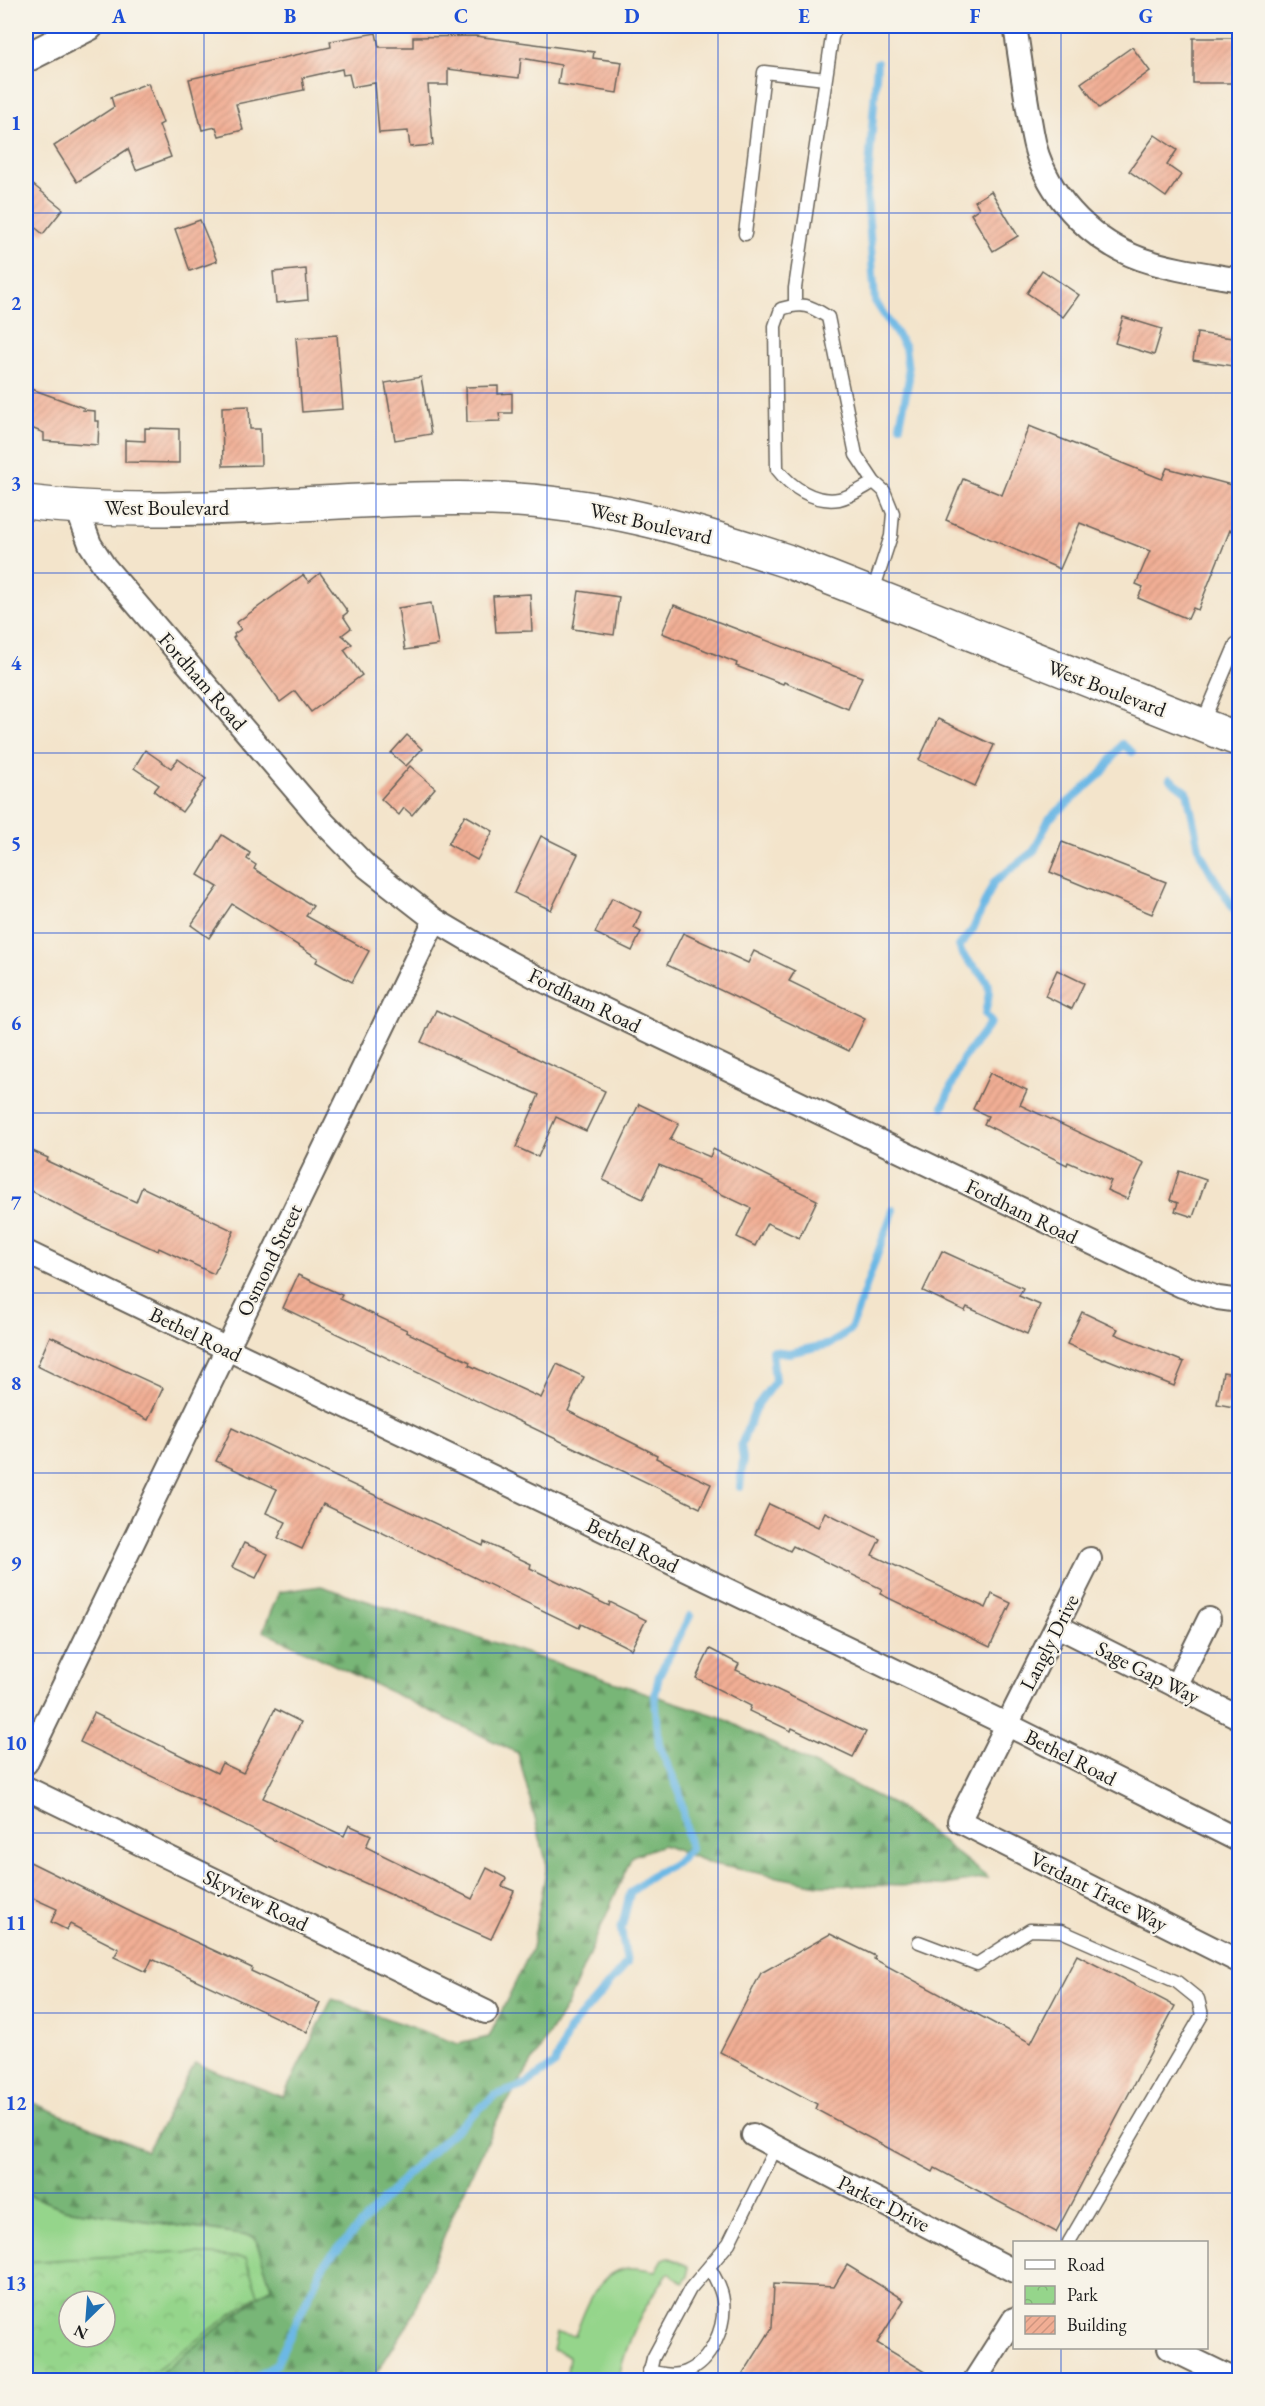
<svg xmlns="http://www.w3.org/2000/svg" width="1265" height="2406" viewBox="0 0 1265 2406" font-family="'EB Garamond',serif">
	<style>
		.grass { fill: #95d58b; stroke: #587854; stroke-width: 1.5; fill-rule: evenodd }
		.forest { fill: url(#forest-firs); stroke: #4a694a; stroke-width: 1.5 }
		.park { fill: url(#park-crowns); stroke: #587854; stroke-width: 1.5; fill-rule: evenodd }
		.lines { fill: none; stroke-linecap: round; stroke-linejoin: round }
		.stream { stroke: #6cb8e5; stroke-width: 8 }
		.building { fill: url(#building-hatch) }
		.service-casing { stroke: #676259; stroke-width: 15 }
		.minor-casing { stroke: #676259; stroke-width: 26 }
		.tertiary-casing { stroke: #676259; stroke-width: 32 }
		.primary-casing { stroke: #676259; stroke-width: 36 }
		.service { stroke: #fff; stroke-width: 12 }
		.minor { stroke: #fff; stroke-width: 22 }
		.tertiary { stroke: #fff; stroke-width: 28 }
		.primary { stroke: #fff; stroke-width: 33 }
		.grid { fill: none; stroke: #1d4ed8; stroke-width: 1.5; stroke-opacity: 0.55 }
		.labels { text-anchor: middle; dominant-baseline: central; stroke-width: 4.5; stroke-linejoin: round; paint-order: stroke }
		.street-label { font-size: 21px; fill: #1c1c1c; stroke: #f7f3e8 }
		.neatline { fill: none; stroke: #1d4ed8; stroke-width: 2 }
		.grid-label { font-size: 20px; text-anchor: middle; font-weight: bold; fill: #1d4ed8 }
	</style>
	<defs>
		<pattern id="forest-firs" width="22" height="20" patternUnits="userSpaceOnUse" patternTransform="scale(1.5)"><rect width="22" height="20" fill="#78b677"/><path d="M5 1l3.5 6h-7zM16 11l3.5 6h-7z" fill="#629361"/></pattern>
		<pattern id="park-crowns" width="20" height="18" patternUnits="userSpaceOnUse" patternTransform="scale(1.5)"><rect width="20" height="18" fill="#95d58b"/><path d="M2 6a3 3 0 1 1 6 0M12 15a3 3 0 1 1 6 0" fill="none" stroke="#80b677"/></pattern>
		<pattern id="building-hatch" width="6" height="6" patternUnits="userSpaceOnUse" patternTransform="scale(1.5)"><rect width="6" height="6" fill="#f1ae94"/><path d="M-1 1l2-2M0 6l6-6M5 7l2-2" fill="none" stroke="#ce957f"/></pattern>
	</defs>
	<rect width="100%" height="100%" fill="#f7f3e8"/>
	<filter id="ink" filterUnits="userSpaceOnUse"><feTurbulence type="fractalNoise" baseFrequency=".0167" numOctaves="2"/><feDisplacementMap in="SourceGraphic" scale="12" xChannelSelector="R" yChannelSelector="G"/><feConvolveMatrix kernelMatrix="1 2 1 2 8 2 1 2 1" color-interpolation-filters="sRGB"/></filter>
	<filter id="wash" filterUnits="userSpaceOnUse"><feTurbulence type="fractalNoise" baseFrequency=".008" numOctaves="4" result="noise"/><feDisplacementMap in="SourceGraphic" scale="24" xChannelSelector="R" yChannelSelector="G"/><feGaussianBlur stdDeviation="1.35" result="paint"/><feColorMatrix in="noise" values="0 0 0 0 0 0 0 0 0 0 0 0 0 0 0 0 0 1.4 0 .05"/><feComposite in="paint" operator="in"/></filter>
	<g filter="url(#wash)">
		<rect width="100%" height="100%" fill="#f3e4cb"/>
		<g class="grass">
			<path d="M 26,2194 L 65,2209 L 255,2237 L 272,2287 L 163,2371 L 158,2380 L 26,2380 ZM 69,2301 L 105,2301 L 105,2337 L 69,2337 Z"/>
			<path d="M 668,2257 L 688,2266 L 688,2277 L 683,2283 L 669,2273 C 643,2305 627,2341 618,2380 L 566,2380 L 569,2356 L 553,2350 L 557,2333 L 575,2336 C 584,2311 597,2272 628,2268 C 637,2267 647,2270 656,2271 L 663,2259 Z"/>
		</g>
		<path class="forest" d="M 321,1586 L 720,1717 L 898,1807 L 988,1878 L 939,1886 L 818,1885 L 713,1864 L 663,1845 L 632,1856 L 567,2005 L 499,2116 L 454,2212 L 410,2321 L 372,2380 L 158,2380 L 163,2371 L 271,2287 L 255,2237 L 65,2209 L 26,2194 L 26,2100 L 147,2151 L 195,2063 L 283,2097 L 332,1999 L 458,2044 L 489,2037 L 532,1948 L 547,1865 L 518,1753 L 263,1631 L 279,1592 Z"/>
		<path class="park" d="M 176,2252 L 246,2258 L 258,2295 L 153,2372 L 148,2380 L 26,2380 L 26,2262 ZM 69,2301 L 105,2301 L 105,2337 L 69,2337 Z"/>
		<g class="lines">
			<g class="stream">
				<path d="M 877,63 L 867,195 L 875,301 L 905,347 L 909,378 L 900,425"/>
				<path d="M 1170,779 L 1187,792 L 1200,852 L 1213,876 L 1240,918"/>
				<path d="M 943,1106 L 963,1059 L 991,1022 L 985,1015 C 986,1007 989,998 989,990 C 987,970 963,964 959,946 L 973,929 L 994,882 L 1034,851 L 1049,819 L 1102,773 L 1122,744 L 1132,752"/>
				<path d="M 740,1487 L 743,1459 L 741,1445 L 756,1407 L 775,1381 L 772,1351 L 789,1353 L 830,1344 L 851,1329 L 893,1210"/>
				<path d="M 251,2380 L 276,2365 L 324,2264 L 417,2164 L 494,2096 L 525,2085 L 555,2064 L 569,2030 L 627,1963 L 621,1930 L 630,1893 L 650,1876 L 676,1863 L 690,1849 L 679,1791 L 659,1745 L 655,1695 L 659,1675 L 690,1616"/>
			</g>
		</g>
		<g id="blocks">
			<g class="building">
				<path d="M 376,33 L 379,47 L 413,47 L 413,37 L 476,36 L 594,52 L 593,58 L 622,62 L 617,93 L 558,84 L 561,65 L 521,58 L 519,78 L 448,69 L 448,85 L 428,85 L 433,145 L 410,147 L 408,131 L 379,133 L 375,83 L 352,87 L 349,74 L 343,75 L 342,69 L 302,78 L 304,90 L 236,104 L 243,130 L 219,136 L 216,127 L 202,130 L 189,79 L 331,47 L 330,41 Z"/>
				<rect x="1193" y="38" width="43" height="45"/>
				<path d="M 1132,47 L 1150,71 L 1099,108 L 1081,83 Z"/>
				<path d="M 148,83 L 163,123 L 159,125 L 171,157 L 136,170 L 128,149 L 77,182 L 54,146 L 114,107 L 111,97 Z"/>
				<path d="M 1155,135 L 1177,150 L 1167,165 L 1181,175 L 1166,197 L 1129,171 Z"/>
				<path d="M 26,179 L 63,209 L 43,234 L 26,220 Z"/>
				<path d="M 991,191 L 1018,236 L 993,251 L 971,214 L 979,208 L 975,201 Z"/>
				<path d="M 200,220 L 217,261 L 190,271 L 175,229 Z"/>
				<path d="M 306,269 L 308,300 L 276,303 L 273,272 Z"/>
				<path d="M 1042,270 L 1079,295 L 1063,317 L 1027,293 Z"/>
				<path d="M 1123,317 L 1162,329 L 1154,355 L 1115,343 Z"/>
				<path d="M 1197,333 L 1239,339 L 1239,367 L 1193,360 Z"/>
				<path d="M 337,335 L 343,409 L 302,412 L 296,338 Z"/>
				<path d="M 421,377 L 431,434 L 395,440 L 385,383 Z"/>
				<path d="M 498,386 L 498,394 L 512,393 L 512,413 L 499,413 L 500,421 L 467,422 L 466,387 Z"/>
				<path d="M 26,387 L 84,408 L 83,410 L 95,411 L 95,421 L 99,421 L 98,445 L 44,441 L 44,433 L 26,426 Z"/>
				<path d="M 249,406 L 250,429 L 260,429 L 261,465 L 223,466 L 222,407 Z"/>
				<path d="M 1029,426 L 1162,479 L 1167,468 L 1239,487 L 1239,534 L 1230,530 L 1198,610 L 1193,608 L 1188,619 L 1138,598 L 1143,587 L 1136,584 L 1150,551 L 1080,523 L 1060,569 L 946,520 L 963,479 L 1002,495 Z"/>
				<path d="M 145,428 L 179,429 L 179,463 L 125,462 L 125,440 L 145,441 Z"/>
				<path d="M 320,573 L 348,612 L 343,616 L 351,628 L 342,635 L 352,644 L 344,650 L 362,675 L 311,712 L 295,691 L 280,702 L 233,638 L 235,636 L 234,634 L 241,629 L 236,623 L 303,575 L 309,582 Z"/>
				<path d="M 579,591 L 619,597 L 614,635 L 573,629 Z"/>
				<path d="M 530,594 L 532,631 L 496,632 L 493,596 Z"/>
				<path d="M 431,603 L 438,645 L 405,650 L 398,608 Z"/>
				<path d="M 674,605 L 862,677 L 848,709 L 784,682 L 783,684 L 736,666 L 737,663 L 662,633 Z"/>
				<path d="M 938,719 L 994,745 L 975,786 L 919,760 Z"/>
				<path d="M 407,735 L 422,749 L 406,766 L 391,753 Z"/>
				<path d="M 145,750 L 171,768 L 178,759 L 206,779 L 182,812 L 154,791 L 159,785 L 134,768 Z"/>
				<path d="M 410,766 L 435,788 L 412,815 L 404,808 L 399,815 L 381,799 Z"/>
				<path d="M 465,815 L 493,831 L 477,860 L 448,844 Z"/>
				<path d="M 222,835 L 250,853 L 247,859 L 256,865 L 254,869 L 313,906 L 306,916 L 369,951 L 352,982 L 316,962 L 318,958 L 232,904 L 209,938 L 191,925 L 218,887 L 198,875 Z"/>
				<path d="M 541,836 L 578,854 L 551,910 L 514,893 Z"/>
				<path d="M 1062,842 L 1166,882 L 1152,914 L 1050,872 Z"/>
				<path d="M 612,898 L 641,912 L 634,928 L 641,932 L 632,951 L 595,933 Z"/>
				<path d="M 683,933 L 748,963 L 754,951 L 795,971 L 789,981 L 865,1018 L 849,1051 L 667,965 Z"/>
				<path d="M 1057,970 L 1084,983 L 1072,1009 L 1045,996 Z"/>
				<path d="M 436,1010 L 605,1091 L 586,1131 L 556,1117 L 538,1157 L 516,1147 L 539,1095 L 421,1042 Z"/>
				<path d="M 990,1073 L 1027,1090 L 1020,1105 L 1144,1163 L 1127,1199 L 1107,1190 L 1111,1181 L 1068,1162 L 1067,1165 L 984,1124 L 988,1116 L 973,1109 Z"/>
				<path d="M 639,1104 L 679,1123 L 670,1140 L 710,1157 L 713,1149 L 817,1200 L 799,1238 L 767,1223 L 755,1246 L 737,1237 L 751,1208 L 698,1183 L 698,1181 L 659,1165 L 643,1199 L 603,1180 Z"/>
				<path d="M 26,1148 L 48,1158 L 47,1161 L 136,1202 L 142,1187 L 234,1231 L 214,1274 L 159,1248 L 158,1251 L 86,1219 L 26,1188 Z"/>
				<path d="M 1179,1171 L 1206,1180 L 1193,1217 L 1175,1211 L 1178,1203 L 1170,1200 Z"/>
				<path d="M 942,1251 L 1023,1288 L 1019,1296 L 1040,1305 L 1027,1334 L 967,1307 L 965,1311 L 923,1291 Z"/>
				<path d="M 298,1275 L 342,1295 L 340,1299 L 407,1330 L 406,1332 L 470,1362 L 469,1365 L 541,1398 L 557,1364 L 584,1377 L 568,1411 L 657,1455 L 656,1458 L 711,1484 L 700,1508 L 283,1308 Z"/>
				<path d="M 1082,1312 L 1118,1329 L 1115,1334 L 1184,1362 L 1174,1386 L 1104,1358 L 1103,1360 L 1067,1344 Z"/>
				<path d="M 50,1336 L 163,1388 L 148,1420 L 37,1366 Z"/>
				<path d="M 1223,1372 L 1239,1375 L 1239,1408 L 1217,1404 Z"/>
				<path d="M 232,1428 L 483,1546 L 484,1542 L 531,1564 L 530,1568 L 609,1606 L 610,1602 L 646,1620 L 631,1649 L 581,1624 L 579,1628 L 323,1504 L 302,1549 L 278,1538 L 286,1522 L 266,1513 L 277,1489 L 216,1461 Z"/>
				<path d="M 769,1504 L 818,1527 L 825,1512 L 880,1539 L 872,1555 L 986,1608 L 992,1594 L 1011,1603 L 990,1647 L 880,1594 L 882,1589 L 793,1546 L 790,1551 L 755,1534 Z"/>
				<path d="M 244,1543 L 268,1554 L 256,1578 L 232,1567 Z"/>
				<path d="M 710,1649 L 739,1664 L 736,1670 L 866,1732 L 853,1757 L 792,1728 L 791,1731 L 749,1711 L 751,1706 L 696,1678 Z"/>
				<path d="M 275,1709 L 301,1722 L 263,1798 L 344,1836 L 349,1825 L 371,1835 L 366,1847 L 472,1899 L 487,1868 L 506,1878 L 502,1886 L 514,1891 L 491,1939 L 329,1867 L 202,1805 L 203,1801 L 80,1742 L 94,1713 L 217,1773 L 222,1763 L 243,1773 Z"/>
				<path d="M 26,1860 L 135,1914 L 252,1968 L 251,1971 L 320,2003 L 307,2032 L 152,1959 L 146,1972 L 114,1957 L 119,1949 L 70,1924 L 67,1930 L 51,1922 L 57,1909 L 26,1895 Z"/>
				<path d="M 830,1934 L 875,1956 L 874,1959 L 1031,2043 L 1077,1955 L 1175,2006 L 1056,2232 L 935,2168 L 933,2172 L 815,2109 L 817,2104 L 720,2052 L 761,1973 Z"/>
				<path d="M 847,2265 L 904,2300 L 877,2343 L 939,2380 L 754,2380 L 743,2374 L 772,2328 L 774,2284 L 834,2287 Z"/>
			</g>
		</g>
	</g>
	<g filter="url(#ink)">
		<use href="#blocks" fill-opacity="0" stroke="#676259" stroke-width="1.5"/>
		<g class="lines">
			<defs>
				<g id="service">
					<path d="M 745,234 L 764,72 L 825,79"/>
					<path d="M 795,304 L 795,288 L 832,37 L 837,26"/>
					<path d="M 872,594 L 891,536 L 893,513 L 884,491 L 874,482 L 856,455 L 828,317 C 809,305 803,302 781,309 L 775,326 L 777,469 C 791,487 814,503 839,499 C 850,497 863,488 874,482"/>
					<path d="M 1202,724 L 1236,644 L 1240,641"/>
					<path d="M 919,1942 L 977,1964 L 1030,1930 L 1061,1931 L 1177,1982 L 1198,1999 L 1202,2015 L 1069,2242"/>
					<path d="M 649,2371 C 662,2374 673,2377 686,2372 C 711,2362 726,2327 723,2301 C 722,2289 715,2278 709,2267"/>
					<path d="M 648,2380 L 653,2358 L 690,2289 L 729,2243 L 776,2147"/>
				</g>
				<g id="minor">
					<path d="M 1015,26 C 1020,57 1024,89 1030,120 C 1032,132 1034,145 1038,156 C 1055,203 1094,242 1141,259 C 1173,270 1207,274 1240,280"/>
					<path d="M 76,506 L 90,544 L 105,567 L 324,823 L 367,867 L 435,920 L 479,946 L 536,977 L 1182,1286 L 1218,1298 L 1240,1301"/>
					<path d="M 26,1252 L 1008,1725 L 1240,1841"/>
					<path d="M 1090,1559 L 959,1821 L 1240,1962"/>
					<path d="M 1057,1626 L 1240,1718"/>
					<path d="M 1176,1686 L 1209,1619"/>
					<path d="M 26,1763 L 435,920"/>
					<path d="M 26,1788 L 486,2012"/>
					<path d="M 753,2135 L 1014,2271"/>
					<path d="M 1169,2348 L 1235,2380"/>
					<path d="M 975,2380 L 1014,2319"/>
				</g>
				<path id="tertiary" d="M 26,58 L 89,26"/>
				<path id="primary" d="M 26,502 C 180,521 337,495 492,499 C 594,501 691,529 787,561 L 1240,740"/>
			</defs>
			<use href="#service" class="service-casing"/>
			<use href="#minor" class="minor-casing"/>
			<use href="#tertiary" class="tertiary-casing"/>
			<use href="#primary" class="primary-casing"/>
			<use href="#service" class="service"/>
			<use href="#minor" class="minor"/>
			<use href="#tertiary" class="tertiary"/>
			<use href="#primary" class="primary"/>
		</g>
	</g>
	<path class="grid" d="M 204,26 L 204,2380M 376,26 L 376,2380M 547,26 L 547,2380M 718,26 L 718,2380M 889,26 L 889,2380M 1061,26 L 1061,2242M 26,213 L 1240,213M 26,393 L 1240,393M 26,573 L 1240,573M 26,753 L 1240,753M 26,933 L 1240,933M 26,1113 L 1240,1113M 26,1293 L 1240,1293M 26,1473 L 1240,1473M 26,1653 L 1240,1653M 26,1833 L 1240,1833M 26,2013 L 1240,2013M 26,2193 L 1240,2193M 1061,2348 L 1061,2380"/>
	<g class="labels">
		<g class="street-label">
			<text x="167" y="507">West Boulevard</text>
			<text transform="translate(651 523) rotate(13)">West Boulevard</text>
			<text transform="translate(203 681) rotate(49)">Fordham Road</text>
			<text transform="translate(1107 688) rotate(21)">West Boulevard</text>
			<text transform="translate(585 1000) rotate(26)">Fordham Road</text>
			<text transform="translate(1022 1211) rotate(26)">Fordham Road</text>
			<text transform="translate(269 1260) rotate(-64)">Osmond Street</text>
			<text transform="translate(196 1334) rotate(26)">Bethel Road</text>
			<text transform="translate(633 1545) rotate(26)">Bethel Road</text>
			<text transform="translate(1049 1642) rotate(-63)">Langly Drive</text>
			<text transform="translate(1148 1672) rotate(27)">Sage Gap Way</text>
			<text transform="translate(1071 1757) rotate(27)">Bethel Road</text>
			<text transform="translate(1099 1891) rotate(27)">Verdant Trace Way</text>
			<text transform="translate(256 1900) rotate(26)">Skyview Road</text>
			<text transform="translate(884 2203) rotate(27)">Parker Drive</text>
		</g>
	</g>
	<rect width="1265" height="2406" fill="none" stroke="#f7f3e8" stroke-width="66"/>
	<rect x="1013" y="2241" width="195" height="108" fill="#f7f3e8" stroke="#9f9d96" stroke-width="1.5"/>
	<rect x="1025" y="2260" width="30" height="9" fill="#ffffff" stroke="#9f9d96" stroke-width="1.5"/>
	<text x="1067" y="2271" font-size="18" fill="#1c1c1c">Road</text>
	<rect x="1025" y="2286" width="30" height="18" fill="url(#park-crowns)" stroke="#9f9d96" stroke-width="1.5"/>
	<text x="1067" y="2301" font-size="18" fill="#1c1c1c">Park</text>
	<rect x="1025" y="2316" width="30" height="18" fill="url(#building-hatch)" stroke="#9f9d96" stroke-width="1.5"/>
	<text x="1067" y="2331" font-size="18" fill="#1c1c1c">Building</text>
	<g transform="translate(87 2319) rotate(205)"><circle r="28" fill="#f7f3e8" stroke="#9f9d96" stroke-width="1.5"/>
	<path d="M0-4.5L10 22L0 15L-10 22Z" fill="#1f6fb2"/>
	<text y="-9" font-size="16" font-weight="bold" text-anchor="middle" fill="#1c1c1c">N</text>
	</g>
	<rect x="33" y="33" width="1199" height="2340" class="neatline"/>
	<g class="grid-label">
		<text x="119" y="23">A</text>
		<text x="290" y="23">B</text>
		<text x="461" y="23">C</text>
		<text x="632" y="23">D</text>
		<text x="804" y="23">E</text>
		<text x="975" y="23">F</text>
		<text x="1146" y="23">G</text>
		<text x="16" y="130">1</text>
		<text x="16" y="310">2</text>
		<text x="16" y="490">3</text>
		<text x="16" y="670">4</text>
		<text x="16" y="850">5</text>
		<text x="16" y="1030">6</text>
		<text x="16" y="1210">7</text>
		<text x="16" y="1390">8</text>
		<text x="16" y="1570">9</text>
		<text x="16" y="1750">10</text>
		<text x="16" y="1930">11</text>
		<text x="16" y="2110">12</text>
		<text x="16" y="2290">13</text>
	</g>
</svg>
